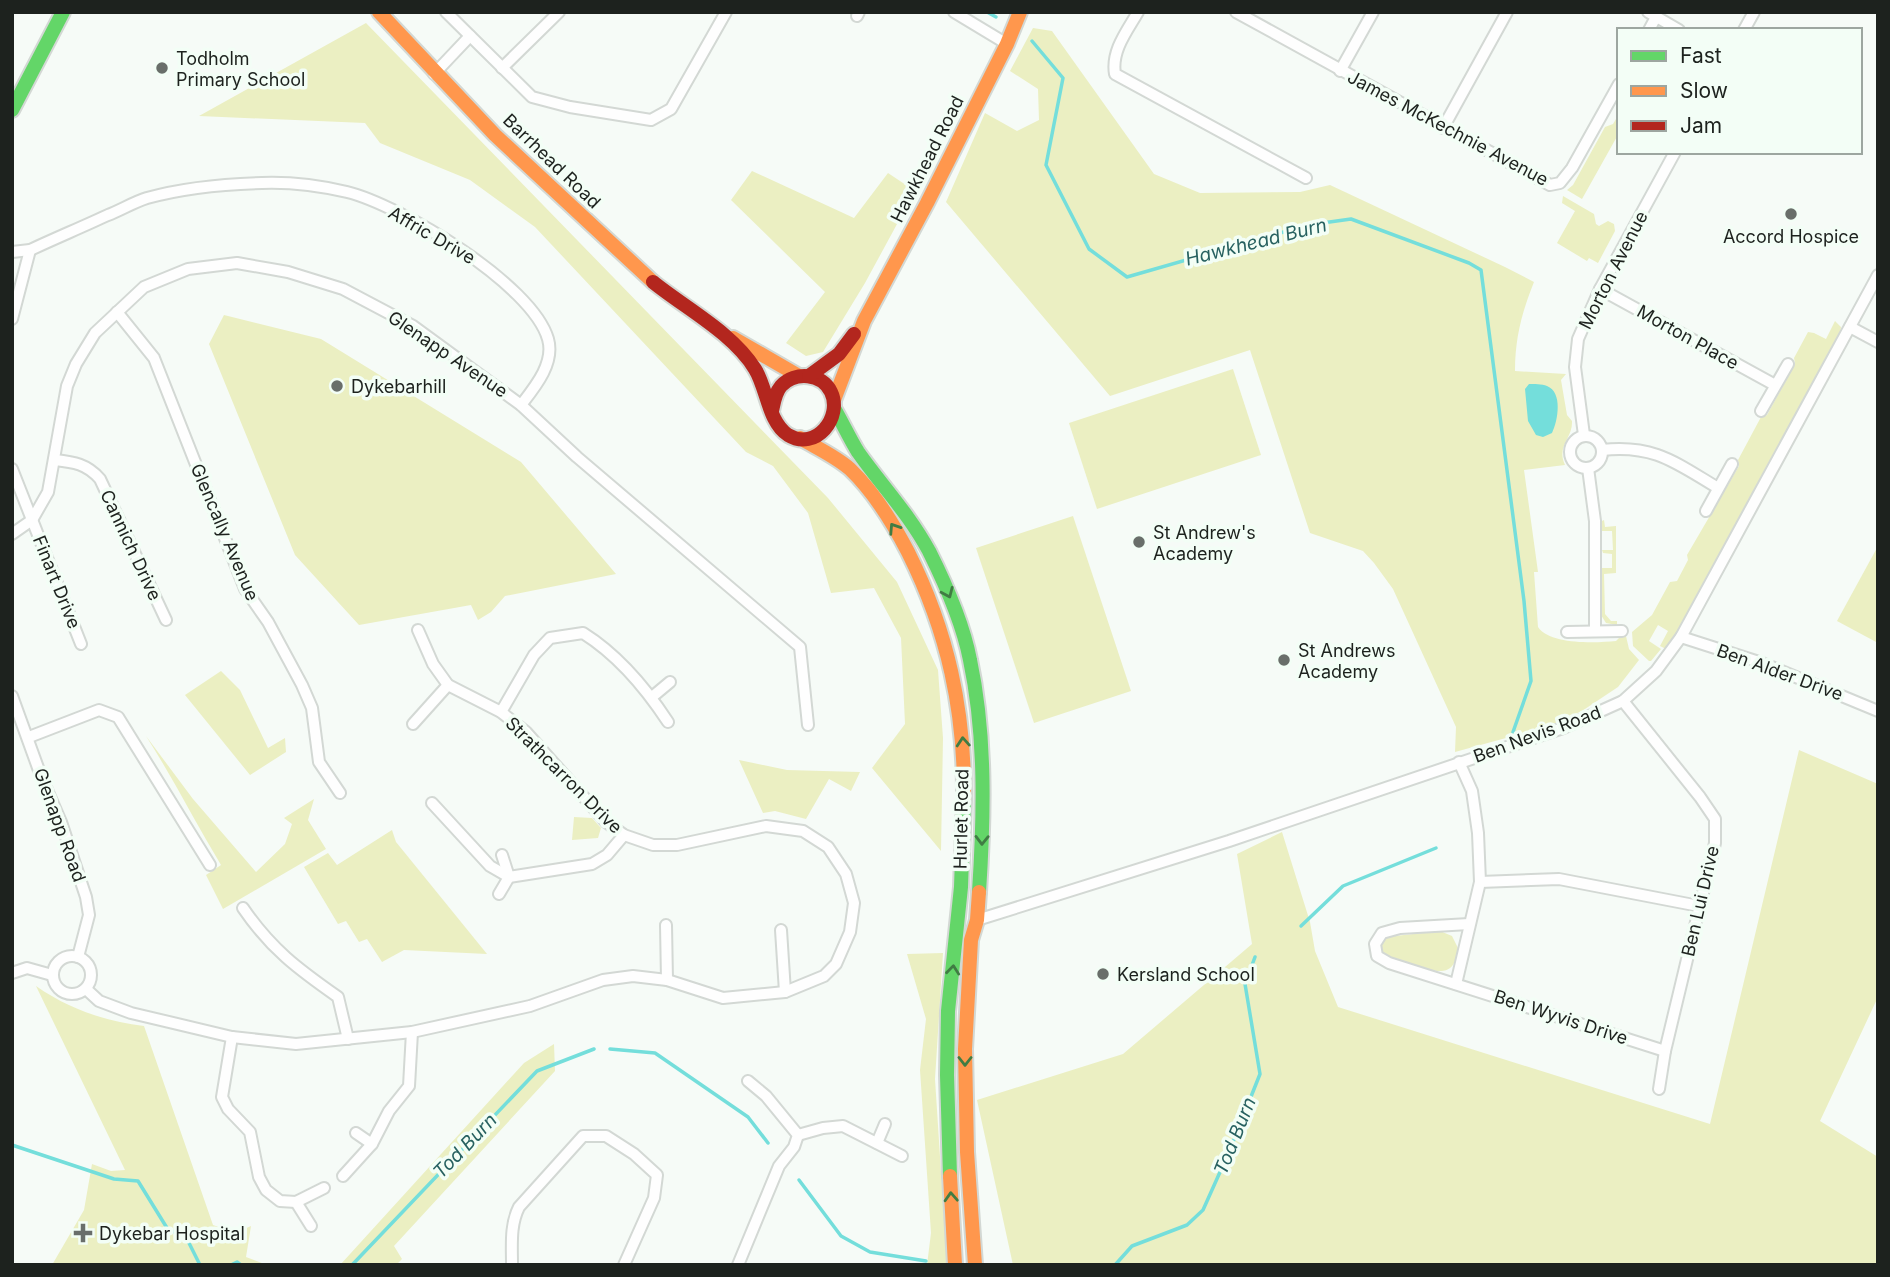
<svg xmlns="http://www.w3.org/2000/svg" width="1890" height="1277" viewBox="0 0 1890 1277" font-family="Inter,sans-serif">
	<style>
		.green { fill: #ebefc2 }
		.water { fill: #74dedb }
		.lines { fill: none; stroke-linecap: round; stroke-linejoin: round }
		.stream { stroke: #74dedb; stroke-width: 3.5 }
		.street-casing { stroke: #d3d8d4; stroke-width: 14 }
		.fast-casing { stroke: #d3d8d4; stroke-width: 18 }
		.slow-casing { stroke: #d3d8d4; stroke-width: 18 }
		.jam-casing { stroke: #d3d8d4; stroke-width: 18 }
		.street { stroke: #fefefe; stroke-width: 10 }
		.fast { stroke: #63d668; stroke-width: 14 }
		.slow { stroke: #ff974d; stroke-width: 14 }
		.jam { stroke: #b3261e; stroke-width: 14 }
		.oneway { stroke: #407c43 }
		.poi-dot { fill: #696e6a; stroke: #f3fef6; stroke-width: 2.5 }
		.labels { text-anchor: middle; dominant-baseline: central; stroke-width: 7; stroke-linejoin: round; paint-order: stroke }
		.poi-label { font-size: 18px; fill: #1d221e; stroke: #f3fef6; text-anchor: start }
		.street-label { font-size: 18px; fill: #1d221e; stroke: #f3fef6 }
		.water-label { font-size: 19px; font-style: italic; fill: #276160; stroke: #f3fef6 }
	</style>
	<rect width="100%" height="100%" fill="#f6fbf7"/>
	<g class="green">
		<path d="M 366,23 L 828,498 L 897,582 L 938,670 L 943,738 L 941,851 L 872,768 L 905,724 L 901,638 L 874,588 L 831,593 L 808,513 L 773,466 L 746,452 L 535,227 L 470,180 L 380,143 L 365,123 L 199,116 Z"/>
		<path d="M 1033,28 L 1052,31 L 1154,174 L 1200,193 L 1300,192 L 1330,185 L 1505,267 L 1534,282 C 1522,312 1515,338 1515,371 L 1566,374 L 1561,380 L 1567,415 L 1572,421 C 1573,438 1556,446 1565,465 L 1524,470 L 1538,572 L 1534,572 L 1538,627 C 1550,645 1596,643 1616,641 L 1621,636 L 1626,636 L 1629,649 L 1639,660 L 1618,687 L 1582,711 L 1546,727 L 1455,752 L 1456,727 L 1393,589 L 1374,563 L 1363,551 L 1310,533 L 1250,350 L 1110,396 L 946,202 L 985,113 L 1017,131 L 1039,120 L 1038,89 L 1010,71 Z"/>
		<path d="M 1619,114 L 1619,133 L 1582,199 L 1567,190 L 1573,185 L 1605,127 L 1613,124 Z"/>
		<path d="M 752,171 L 854,218 L 888,173 L 915,191 L 865,283 L 823,352 L 806,356 L 786,343 L 825,292 L 731,200 Z"/>
		<path d="M 1563,196 L 1594,214 L 1596,224 L 1599,226 L 1608,221 L 1614,224 L 1615,231 L 1598,263 L 1589,258 L 1587,261 L 1557,243 L 1575,211 L 1562,203 Z"/>
		<path d="M 224,315 L 321,339 L 521,462 L 616,574 L 505,596 L 491,612 L 478,620 L 471,605 L 359,625 L 295,555 L 209,344 Z"/>
		<path d="M 1835,321 L 1841,327 L 1839,340 L 1677,633 L 1664,651 L 1664,648 L 1660,646 L 1668,631 L 1658,625 L 1649,641 L 1661,649 L 1651,661 L 1649,661 L 1633,646 L 1632,632 L 1652,615 L 1670,582 L 1677,581 L 1688,560 L 1687,555 L 1739,466 L 1738,460 L 1761,417 L 1767,415 L 1795,364 L 1794,358 L 1808,332 L 1814,333 L 1826,339 Z"/>
		<path d="M 1233,369 L 1261,455 L 1097,509 L 1069,423 Z"/>
		<path d="M 1073,516 L 1131,691 L 1034,723 L 976,548 Z"/>
		<path d="M 1604,520 L 1605,527 L 1616,526 L 1616,573 L 1604,574 L 1605,614 L 1611,621 L 1617,621 L 1617,625 L 1606,623 L 1601,615 L 1601,568 L 1612,568 L 1612,554 L 1603,553 L 1602,550 L 1613,550 L 1612,531 L 1601,531 L 1600,522 Z"/>
		<path d="M 1878,546 L 1878,643 L 1837,621 Z"/>
		<path d="M 221,671 L 240,690 L 268,748 L 285,738 L 286,752 L 250,775 L 185,695 Z"/>
		<path d="M 146,736 L 193,799 L 256,872 L 285,844 L 292,824 L 284,818 L 314,799 L 308,820 L 326,849 L 223,909 L 206,875 L 221,865 C 195,822 173,778 146,736 Z"/>
		<path d="M 1799,750 L 1878,784 L 1878,997 L 1820,1121 L 1878,1157 L 1878,1265 L 1013,1265 L 977,1100 L 1123,1054 L 1252,944 L 1237,854 L 1282,832 L 1310,922 L 1315,951 L 1338,1007 L 1710,1124 Z"/>
		<path d="M 739,760 L 787,770 L 860,772 L 851,791 L 829,779 L 806,819 L 775,811 L 763,813 Z"/>
		<path d="M 574,817 L 592,818 L 601,828 L 598,838 L 572,840 Z"/>
		<path d="M 392,830 L 396,842 L 487,954 L 404,950 L 382,962 L 367,939 L 359,942 L 346,921 L 338,924 L 304,867 L 328,853 L 337,865 Z"/>
		<path d="M 1440,931 L 1452,936 L 1458,948 C 1455,981 1434,971 1412,964 C 1401,961 1388,960 1381,951 L 1382,940 L 1386,937 Z"/>
		<path d="M 943,953 L 935,1079 L 947,1265 L 927,1265 L 931,1233 L 920,1070 L 926,1019 L 907,954 Z"/>
		<path d="M 36,986 C 69,1009 104,1021 144,1026 L 213,1225 L 235,1233 L 251,1226 L 246,1257 L 267,1265 L 52,1265 L 84,1210 L 92,1164 L 111,1171 L 125,1170 Z"/>
		<path d="M 554,1044 L 555,1071 L 394,1246 L 402,1259 L 396,1265 L 340,1265 L 524,1063 Z"/>
	</g>
	<path class="water" d="M 1529,384 C 1534,384 1542,384 1547,386 C 1563,392 1558,421 1552,433 L 1543,437 L 1536,435 L 1528,421 L 1525,389 Z"/>
	<g class="lines">
		<g class="stream">
			<path d="M 987,12 L 996,17"/>
			<path d="M 1032,41 L 1063,78 L 1046,165 L 1089,249 L 1127,277 L 1308,225 L 1351,219 L 1469,263 L 1481,270 L 1524,601 L 1531,681 L 1513,732"/>
			<path d="M 1301,926 L 1343,886 L 1436,848"/>
			<path d="M 610,1049 L 655,1053 L 748,1117 L 768,1143"/>
			<path d="M 12,1145 L 114,1179 L 138,1181 L 167,1228 L 187,1239 L 200,1265"/>
			<path d="M 799,1180 L 841,1236 L 870,1252 L 926,1261"/>
			<path d="M 231,1265 L 237,1262 L 241,1265"/>
			<path d="M 352,1265 L 537,1071 L 594,1049"/>
			<path d="M 1115,1265 L 1132,1246 L 1187,1225 L 1203,1210 L 1229,1152 L 1260,1074 L 1245,984 L 1255,957"/>
		</g>
		<defs>
			<g id="street">
				<path d="M 446,12 L 532,97 L 570,107 L 651,120 L 671,109 L 726,12"/>
				<path d="M 954,12 L 1007,44"/>
				<path d="M 1138,12 C 1127,31 1111,51 1115,74 L 1306,178"/>
				<path d="M 1236,12 L 1550,185 L 1560,183 L 1572,168 L 1619,84"/>
				<path d="M 1648,12 L 1679,30"/>
				<path d="M 857,16 L 859,12"/>
				<path d="M 1649,30 L 1656,17"/>
				<path d="M 1744,30 L 1754,12"/>
				<path d="M 502,68 L 559,12"/>
				<path d="M 1340,71 L 1373,12"/>
				<path d="M 434,74 L 470,36"/>
				<path d="M 1443,128 L 1507,12"/>
				<path d="M 12,252 L 30,250 C 56,238 82,227 108,215 C 121,210 134,202 147,198 C 183,188 225,184 262,183 C 289,182 321,186 347,192 C 400,205 532,284 548,339 C 555,363 535,387 521,405"/>
				<path d="M 1600,289 L 1775,385"/>
				<path d="M 117,312 L 154,358 L 245,589 L 268,622 L 302,685 L 312,708 L 319,762 L 340,793"/>
				<path d="M 12,319 L 30,250"/>
				<path d="M 1850,327 L 1878,342"/>
				<path d="M 1761,411 L 1788,364"/>
				<path d="M 1584,435 L 1575,367 L 1578,339 L 1600,289 L 1675,152"/>
				<circle cx="1586" cy="452" r="16"/>
				<path d="M 1602,450 C 1654,444 1676,463 1718,488"/>
				<path d="M 55,460 C 74,462 87,464 100,479 L 166,620"/>
				<path d="M 1588,468 L 1595,521 L 1595,631"/>
				<path d="M 12,469 L 81,644"/>
				<path d="M 1706,511 L 1732,464"/>
				<path d="M 12,534 L 32,520 L 48,492 L 67,386 L 76,364 L 95,333 L 144,287 L 188,269 L 237,263 L 288,272 L 343,289 L 413,326 L 521,405 L 577,457 L 800,647 L 808,725"/>
				<path d="M 1567,632 L 1622,631"/>
				<path d="M 1681,637 L 1762,663 L 1878,711"/>
				<path d="M 12,696 L 41,776 L 61,822 L 86,897 L 89,915 L 78,957"/>
				<path d="M 652,697 L 670,682"/>
				<path d="M 1623,701 L 1700,797 L 1715,819 L 1715,843 L 1665,1051 L 1659,1089"/>
				<path d="M 501,712 L 534,655 L 550,638 L 583,633 C 618,655 645,687 668,722"/>
				<path d="M 413,724 L 448,685"/>
				<path d="M 29,737 L 99,710 L 118,717 L 210,865"/>
				<path d="M 432,803 L 490,866 L 509,877 L 592,864 L 607,855 L 624,835"/>
				<path d="M 1480,882 L 1559,879 L 1699,906"/>
				<path d="M 499,894 L 509,877 L 502,855"/>
				<path d="M 243,908 C 271,949 298,969 338,997 L 348,1039"/>
				<path d="M 977,920 L 1229,841 L 1563,728 L 1623,701 L 1656,671 L 1681,637 L 1878,275"/>
				<path d="M 1469,924 L 1400,928 L 1382,933 L 1375,944 L 1377,956 L 1389,963 L 1665,1051"/>
				<path d="M 666,925 L 667,980"/>
				<path d="M 781,930 L 785,992"/>
				<circle cx="72" cy="975" r="19"/>
				<path d="M 12,973 L 27,968 L 52,975"/>
				<path d="M 1456,984 L 1480,882 L 1478,833 L 1472,791 L 1459,762"/>
				<path d="M 86,989 L 99,1001 L 131,1013 L 232,1037 L 296,1044 L 412,1032 L 530,1006 L 603,980 L 633,976 L 667,980 L 723,998 L 785,992 L 824,976 L 836,964 L 850,932 L 854,903 L 846,874 L 828,847 L 803,831 L 766,826 L 677,845 L 653,845 L 624,835 L 606,822 L 526,732 L 501,712 L 448,685 L 433,664 L 418,630"/>
				<path d="M 232,1037 L 222,1097 L 228,1109 L 250,1132 L 259,1177 L 266,1190 L 280,1201 L 296,1202 L 324,1188"/>
				<path d="M 356,1133 L 372,1144"/>
				<path d="M 798,1135 L 823,1128 L 843,1126 L 902,1156"/>
				<path d="M 877,1143 L 885,1124"/>
				<path d="M 343,1176 L 372,1144 L 389,1111 L 409,1086 L 412,1032"/>
				<path d="M 296,1202 L 311,1226"/>
				<path d="M 512,1265 C 512,1244 510,1225 519,1207 L 583,1136 L 606,1136 L 634,1154 L 657,1175 L 654,1198 L 624,1265"/>
				<path d="M 738,1265 L 779,1166 L 794,1147 L 798,1135 L 766,1096 L 748,1081"/>
			</g>
			<g id="fast">
				<path d="M 12,110 L 63,12"/>
				<path d="M 835,410 C 843,424 850,439 858,452 C 882,486 909,514 929,551 C 946,585 963,623 970,660 C 986,735 984,816 979,892"/>
				<path d="M 950,1176 L 947,1075 L 948,1011 L 961,887 L 964,800"/>
			</g>
			<g id="slow">
				<path d="M 379,12 L 495,135 L 653,282"/>
				<path d="M 733,338 L 799,376"/>
				<path d="M 834,400 L 864,321 L 927,203 L 1007,44 L 1020,12"/>
				<path d="M 800,438 C 817,448 835,456 850,469 C 874,492 893,523 908,552 C 948,632 965,711 964,800"/>
				<path d="M 950,1176 L 955,1265"/>
				<path d="M 975,1265 L 967,1152 L 965,1049 L 971,940 L 977,920 L 979,892"/>
			</g>
			<g id="jam">
				<path d="M 653,282 C 685,308 733,333 755,369 C 767,388 768,422 788,435 C 816,452 843,417 831,392 C 822,373 795,371 781,386 C 775,393 774,402 772,411"/>
				<path d="M 809,376 L 839,354 L 854,334"/>
			</g>
		</defs>
		<use href="#street" class="street-casing"/>
		<use href="#fast" class="fast-casing"/>
		<use href="#slow" class="slow-casing"/>
		<use href="#jam" class="jam-casing"/>
		<use href="#street" class="street"/>
		<use href="#fast" class="fast"/>
		<use href="#slow" class="slow"/>
		<use href="#jam" class="jam"/>
	</g>
	<defs><path id="oneway-chevron" d="M-2-3.5L2.5 0L-2 3.5" fill="none" stroke-width="1.6" stroke-linecap="round" stroke-linejoin="round" transform="scale(1.75)"/></defs>
	<g class="oneway">
		<use href="#oneway-chevron" transform="translate(894 528) rotate(-123)"/>
		<use href="#oneway-chevron" transform="translate(948 593) rotate(66)"/>
		<use href="#oneway-chevron" transform="translate(963 742) rotate(-94)"/>
		<use href="#oneway-chevron" transform="translate(982 840) rotate(91)"/>
		<use href="#oneway-chevron" transform="translate(953 970) rotate(-84)"/>
		<use href="#oneway-chevron" transform="translate(965 1061) rotate(90)"/>
		<use href="#oneway-chevron" transform="translate(951 1197) rotate(-93)"/>
	</g>
	<g class="poi-dot">
		<circle cx="162" cy="68" r="7"/>
		<circle cx="1791" cy="214" r="7"/>
		<circle cx="337" cy="386" r="7"/>
		<circle cx="1139" cy="542" r="7"/>
		<circle cx="1284" cy="660" r="7"/>
		<circle cx="1103" cy="974" r="7"/>
		<path d="M79.5 1222.5h7v7h7v7h-7v7h-7v-7h-7v-7h7z"/>
	</g>
	<g class="labels">
		<g class="poi-label">
			<text x="176" y="58">Todholm<tspan x="176" dy="21">Primary School</tspan></text>
			<text x="1791" y="236" text-anchor="middle">Accord Hospice</text>
			<text x="351" y="386">Dykebarhill</text>
			<text x="1153" y="532">St Andrew's<tspan x="1153" dy="21">Academy</tspan></text>
			<text x="1298" y="650">St Andrews<tspan x="1298" dy="21">Academy</tspan></text>
			<text x="1117" y="974">Kersland School</text>
			<text x="99" y="1233">Dykebar Hospital</text>
		</g>
		<g class="street-label">
			<text transform="translate(1448 128) rotate(28)">James McKechnie Avenue</text>
			<text transform="translate(927 159) rotate(-63)">Hawkhead Road</text>
			<text transform="translate(552 161) rotate(44)">Barrhead Road</text>
			<text transform="translate(432 235) rotate(30)">Affric Drive</text>
			<text transform="translate(1613 270) rotate(-63)">Morton Avenue</text>
			<text transform="translate(1688 337) rotate(29)">Morton Place</text>
			<text transform="translate(448 354) rotate(34)">Glenapp Avenue</text>
			<text transform="translate(225 532) rotate(67)">Glencally Avenue</text>
			<text transform="translate(131 545) rotate(65)">Cannich Drive</text>
			<text transform="translate(57 582) rotate(68)">Finart Drive</text>
			<text transform="translate(1780 672) rotate(20)">Ben Alder Drive</text>
			<text transform="translate(1537 734) rotate(-20)">Ben Nevis Road</text>
			<text transform="translate(564 775) rotate(45)">Strathcarron Drive</text>
			<text transform="translate(961 819) rotate(-89)">Hurlet Road</text>
			<text transform="translate(60 825) rotate(70)">Glenapp Road</text>
			<text transform="translate(1700 901) rotate(-77)">Ben Lui Drive</text>
			<text transform="translate(1561 1017) rotate(18)">Ben Wyvis Drive</text>
		</g>
		<g class="water-label">
			<text transform="translate(1256 242) rotate(-14)">Hawkhead Burn</text>
			<text transform="translate(1235 1136) rotate(-68)">Tod Burn</text>
			<text transform="translate(465 1146) rotate(-46)">Tod Burn</text>
		</g>
	</g>
	<rect width="1890" height="1277" fill="none" stroke="#1d221e" stroke-width="28"/>
	<rect x="1617" y="28" width="245" height="126" fill="#f3fef6" stroke="#9da6a0" stroke-width="2"/>
	<rect x="1631" y="51" width="35" height="10" fill="#63d668" stroke="#9da6a0" stroke-width="2"/>
	<text x="1680" y="63" font-size="21" fill="#1d221e">Fast</text>
	<rect x="1631" y="86" width="35" height="10" fill="#ff974d" stroke="#9da6a0" stroke-width="2"/>
	<text x="1680" y="98" font-size="21" fill="#1d221e">Slow</text>
	<rect x="1631" y="121" width="35" height="10" fill="#b3261e" stroke="#9da6a0" stroke-width="2"/>
	<text x="1680" y="133" font-size="21" fill="#1d221e">Jam</text>
</svg>
